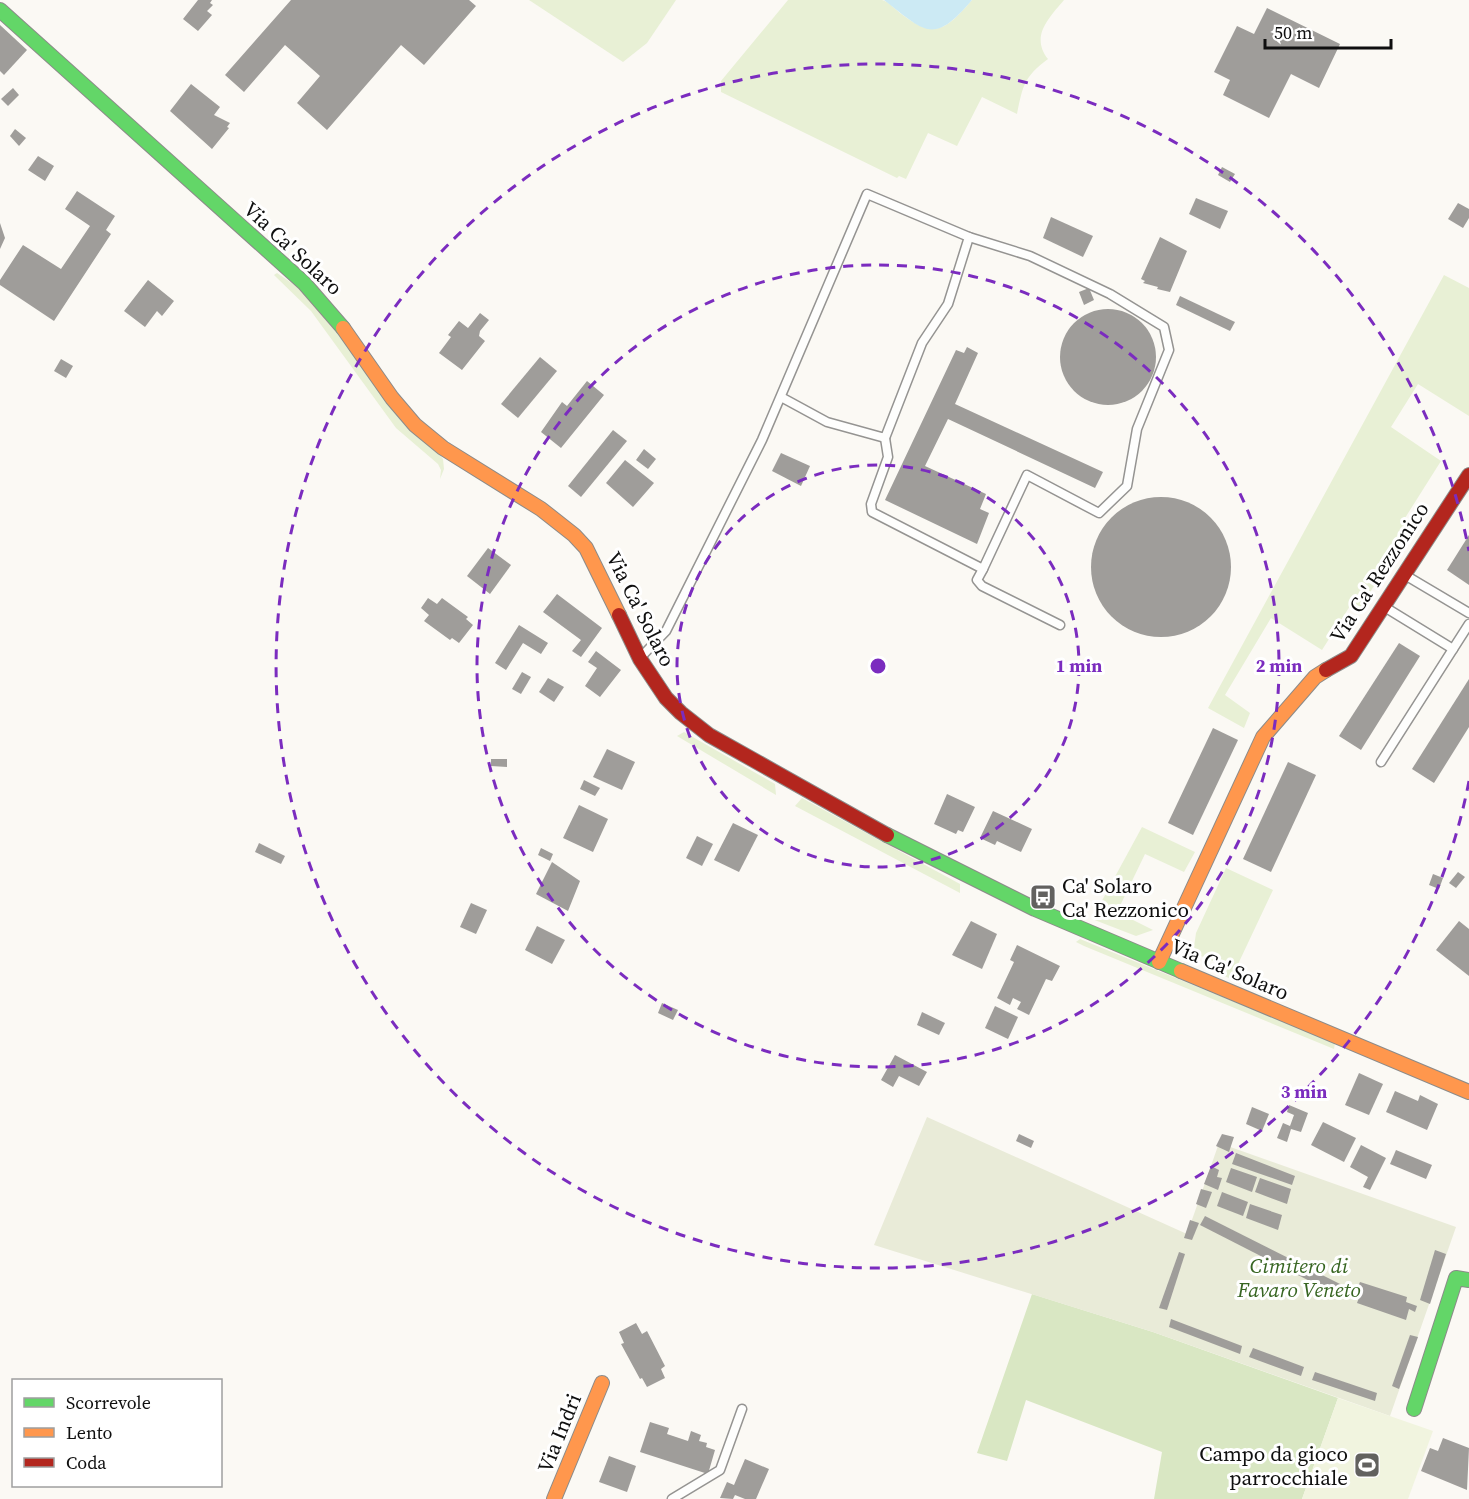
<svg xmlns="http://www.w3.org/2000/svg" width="1469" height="1499" viewBox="0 0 1469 1499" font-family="'Source Serif 4',serif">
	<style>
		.green { fill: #e8f0d5 }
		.forest { fill: #d9e7c3 }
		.cemetery { fill: #e9ebd8 }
		.pitch { fill: #f1f4df }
		.water { fill: #cceaf4 }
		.building { fill: #9f9d9a }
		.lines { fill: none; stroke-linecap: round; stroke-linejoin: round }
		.lane-casing { stroke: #959492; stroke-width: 11 }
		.fast-casing { stroke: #8c8b89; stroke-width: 16 }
		.slow-casing { stroke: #8c8b89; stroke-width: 16 }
		.jam-casing { stroke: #8c8b89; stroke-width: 16 }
		.lane { stroke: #fefefd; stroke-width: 8 }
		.fast { stroke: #63d668; stroke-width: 14 }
		.slow { stroke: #ff974d; stroke-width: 14 }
		.jam { stroke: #b3261e; stroke-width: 14 }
		.ring { fill: none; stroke: #7b2cbf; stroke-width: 3; stroke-dasharray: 10 8 }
		.labels { text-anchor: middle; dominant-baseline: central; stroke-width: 6; stroke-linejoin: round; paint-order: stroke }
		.street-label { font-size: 21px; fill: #0f0f0f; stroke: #fff }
		.poi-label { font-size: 21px; fill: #0f0f0f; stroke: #fff; text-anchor: start }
		.park-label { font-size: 21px; font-style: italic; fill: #376521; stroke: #fff }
		.centre { fill: #7b2cbf; stroke: #fff; stroke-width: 3 }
		.ring-label { font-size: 18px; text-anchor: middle; font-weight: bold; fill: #7b2cbf; stroke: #fff; stroke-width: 6; stroke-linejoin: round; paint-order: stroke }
	</style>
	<rect width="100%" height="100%" fill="#fbf9f4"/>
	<g class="green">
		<path d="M 529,0 L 676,0 L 647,43 L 623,62 Z"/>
		<path d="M 788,0 C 818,0 852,0 882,0 C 888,1 895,9 900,13 C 935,40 946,30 972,0 L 1064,0 C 1049,18 1030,36 1048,59 C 1024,77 1023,85 1017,114 L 982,97 L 957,146 L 928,133 L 906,179 L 899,176 L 897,178 L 721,92 L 721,81 Z"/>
		<path d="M 277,273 L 299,288 L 443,459 L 444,469 L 440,479 L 441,470 L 438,464 L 396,428 L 311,311 L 274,275 Z"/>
		<path d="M 1444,275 L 1469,288 L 1469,416 L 1418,384 L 1391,427 L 1441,461 L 1405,518 L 1413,523 L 1359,610 L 1350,606 L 1322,650 L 1271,618 L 1225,695 L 1250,713 L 1244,728 L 1208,708 Z"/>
		<path d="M 684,732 L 775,784 L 776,795 L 677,736 Z"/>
		<path d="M 802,798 L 960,884 L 960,893 L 795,806 Z"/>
		<path d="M 1142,827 L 1195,852 L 1184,872 L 1145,854 L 1117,912 L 1153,930 L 1136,936 L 1092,919 Z"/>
		<path d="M 1226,868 L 1273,890 L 1231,979 L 1218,973 L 1218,963 L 1201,956 L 1194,947 L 1196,933 Z"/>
		<path d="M 1080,939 L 1335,1043 L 1334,1049 L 1084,946 L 1076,942 Z"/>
	</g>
	<path class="forest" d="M 1032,1294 L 1153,1332 L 1338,1398 L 1302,1499 L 1154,1499 L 1162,1452 L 1026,1400 L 1007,1461 L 977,1453 Z"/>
	<path class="cemetery" d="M 927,1117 L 1187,1234 L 1219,1143 L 1456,1227 L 1390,1416 L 1153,1332 L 874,1245 Z"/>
	<path class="pitch" d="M 1338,1398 L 1433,1431 L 1408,1499 L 1302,1499 Z"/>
	<path class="water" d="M 884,0 L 972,0 C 934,45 926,33 884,0 Z"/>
	<g class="building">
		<path d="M 198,0 L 212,0 L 210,3 L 213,5 L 207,11 L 212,15 L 198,31 L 183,19 Z"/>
		<path d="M 291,0 L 469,0 L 476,6 L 424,65 L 401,45 L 327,130 L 297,103 L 320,76 L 285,45 L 244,92 L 225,75 Z"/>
		<path d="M 1267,8 L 1340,44 L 1319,88 L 1291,74 L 1269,118 L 1223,95 L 1230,80 L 1214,72 L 1237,26 L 1254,34 Z"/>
		<path d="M 0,25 L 27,50 L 4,75 L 0,71 Z"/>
		<path d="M 191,84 L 220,107 L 214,115 L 230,123 L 227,127 L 229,128 L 212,149 L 170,111 Z"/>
		<path d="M 13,88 L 19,95 L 8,106 L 1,99 Z"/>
		<path d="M 15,129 L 26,138 L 19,146 L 10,136 Z"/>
		<path d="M 38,156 L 54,166 L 45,181 L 28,170 Z"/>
		<path d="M 1222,167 L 1235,174 L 1230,182 L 1218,175 Z"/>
		<path d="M 77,191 L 115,216 L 106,230 L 111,234 L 54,321 L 0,285 L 0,280 L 23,245 L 61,269 L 90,226 L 65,209 Z"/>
		<path d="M 1196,198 L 1228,211 L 1220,229 L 1189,214 Z"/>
		<path d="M 1458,203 L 1469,209 L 1469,218 L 1463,228 L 1448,219 Z"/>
		<path d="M 1051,217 L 1093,236 L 1083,257 L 1043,238 Z"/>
		<path d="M 0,223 L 5,238 L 0,249 Z"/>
		<path d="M 1160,237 L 1187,251 L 1170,292 L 1157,289 L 1158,287 L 1143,283 L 1145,281 L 1141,279 Z"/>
		<path d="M 148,280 L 174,301 L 162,316 L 157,311 L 145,327 L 124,311 Z"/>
		<path d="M 1089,288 L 1094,300 L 1084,305 L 1079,292 Z"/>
		<path d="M 1180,296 L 1235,322 L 1230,331 L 1176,305 Z"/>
		<circle cx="1108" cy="357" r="48"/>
		<path d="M 480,313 L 489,320 L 480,331 L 479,336 L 485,341 L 462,370 L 439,353 L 451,337 L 448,335 L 459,321 L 468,328 Z"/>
		<path d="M 967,347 L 978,353 L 955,404 L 1103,472 L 1095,488 L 948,419 L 925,466 L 986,494 L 980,509 L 989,513 L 977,544 L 885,500 L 956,350 L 964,353 Z"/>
		<path d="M 540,357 L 557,371 L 518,418 L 501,404 Z"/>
		<path d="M 61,359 L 73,366 L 66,378 L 54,371 Z"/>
		<path d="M 587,381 L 604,395 L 561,448 L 541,432 L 562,402 L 567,406 Z"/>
		<path d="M 613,430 L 627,441 L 581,497 L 568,486 Z"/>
		<path d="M 644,449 L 656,459 L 648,469 L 636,460 Z"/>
		<path d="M 781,453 L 810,466 L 801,486 L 772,471 Z"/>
		<path d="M 625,460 L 654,483 L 633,507 L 606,483 Z"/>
		<circle cx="1161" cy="567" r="70"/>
		<path d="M 1469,535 L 1469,585 L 1447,570 Z"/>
		<path d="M 488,548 L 511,565 L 490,594 L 467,576 Z"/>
		<path d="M 557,594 L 602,628 L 581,657 L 572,651 L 581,640 L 543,612 Z"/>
		<path d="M 428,598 L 437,604 L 442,598 L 468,617 L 466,619 L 473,625 L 459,643 L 452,638 L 450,640 L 424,621 L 429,615 L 421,608 Z"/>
		<path d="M 519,625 L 548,643 L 541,654 L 523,643 L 506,670 L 495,663 Z"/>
		<path d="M 1399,643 L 1420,656 L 1361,750 L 1339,736 Z"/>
		<path d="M 596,651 L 621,670 L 600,697 L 585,686 L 597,668 L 588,662 Z"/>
		<path d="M 522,672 L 531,677 L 521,694 L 512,689 Z"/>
		<path d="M 548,678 L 564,687 L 554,702 L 539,692 Z"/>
		<path d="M 1469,679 L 1469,727 L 1434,783 L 1412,769 Z"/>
		<path d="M 1213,728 L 1238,740 L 1193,835 L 1168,823 Z"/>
		<path d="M 607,749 L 635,762 L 622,790 L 593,777 Z"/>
		<path d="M 491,759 L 507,759 L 507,767 L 491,766 Z"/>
		<path d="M 1288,762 L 1316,775 L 1271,872 L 1243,859 Z"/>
		<path d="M 584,780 L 600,788 L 595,796 L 580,789 Z"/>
		<path d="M 947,794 L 975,807 L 963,832 L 958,830 L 956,834 L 934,824 Z"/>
		<path d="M 579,805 L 608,819 L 593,852 L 563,838 Z"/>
		<path d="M 993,811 L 1032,829 L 1021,852 L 997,841 L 995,845 L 980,838 Z"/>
		<path d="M 733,823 L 758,835 L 739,872 L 714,860 Z"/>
		<path d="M 697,836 L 713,844 L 702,866 L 686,858 Z"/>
		<path d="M 259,843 L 285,856 L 281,864 L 255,852 Z"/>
		<path d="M 541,848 L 553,854 L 550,861 L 538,855 Z"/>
		<path d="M 552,862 L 580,881 L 568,911 L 536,894 Z"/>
		<path d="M 1458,872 L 1465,877 L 1456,888 L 1449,883 Z"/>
		<path d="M 1433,874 L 1443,878 L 1439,889 L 1429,885 Z"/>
		<path d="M 471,903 L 487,910 L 476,934 L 460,927 Z"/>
		<path d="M 971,921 L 997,934 L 982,969 L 952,955 Z"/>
		<path d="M 1459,921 L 1469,929 L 1469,976 L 1436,950 Z"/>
		<path d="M 537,926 L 565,940 L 552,964 L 525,950 Z"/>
		<path d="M 1017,945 L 1060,966 L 1052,981 L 1046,979 L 1029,1015 L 1017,1009 L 1021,1002 L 1013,998 L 1010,1005 L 997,998 L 1014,962 L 1010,960 Z"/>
		<path d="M 662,1003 L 678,1010 L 673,1020 L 658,1013 Z"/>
		<path d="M 995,1006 L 1018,1017 L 1008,1039 L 985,1028 Z"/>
		<path d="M 922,1012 L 945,1023 L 939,1035 L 917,1025 Z"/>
		<path d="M 895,1055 L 927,1072 L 919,1086 L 899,1076 L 893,1087 L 881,1080 Z"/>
		<path d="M 1359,1073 L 1383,1084 L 1369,1115 L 1345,1105 Z"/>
		<path d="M 1395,1091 L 1418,1101 L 1420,1095 L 1438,1104 L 1427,1130 L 1386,1112 Z"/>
		<path d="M 1289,1105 L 1308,1113 L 1301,1132 L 1291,1129 L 1287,1142 L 1277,1138 L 1283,1123 L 1290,1126 L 1294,1115 L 1287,1112 Z"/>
		<path d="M 1252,1107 L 1269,1114 L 1262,1131 L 1246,1124 Z"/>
		<path d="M 1323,1122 L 1356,1138 L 1344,1162 L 1311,1145 Z"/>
		<path d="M 1019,1134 L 1034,1141 L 1031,1148 L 1016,1141 Z"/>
		<path d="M 1222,1134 L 1234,1137 L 1229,1152 L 1216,1146 Z"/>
		<path d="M 1361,1145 L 1386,1158 L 1370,1190 L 1363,1187 L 1368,1177 L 1350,1167 Z"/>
		<path d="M 1396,1150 L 1432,1165 L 1426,1179 L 1390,1164 Z"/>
		<path d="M 1236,1153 L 1295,1176 L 1292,1185 L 1232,1164 Z"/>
		<path d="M 1211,1166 L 1219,1170 L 1217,1177 L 1222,1178 L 1218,1190 L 1204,1184 Z"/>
		<path d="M 1231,1168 L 1257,1177 L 1252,1192 L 1226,1182 Z"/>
		<path d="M 1260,1178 L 1291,1189 L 1287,1204 L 1255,1192 Z"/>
		<path d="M 1201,1189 L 1212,1192 L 1206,1208 L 1196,1204 Z"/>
		<path d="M 1222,1192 L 1248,1202 L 1243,1216 L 1217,1206 Z"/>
		<path d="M 1250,1204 L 1282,1215 L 1278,1230 L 1246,1218 Z"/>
		<path d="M 1205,1216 L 1346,1287 L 1341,1297 L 1200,1225 Z"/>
		<path d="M 1190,1220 L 1199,1223 L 1192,1240 L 1184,1238 Z"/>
		<path d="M 1435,1250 L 1446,1254 L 1430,1304 L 1420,1300 Z"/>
		<path d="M 1179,1252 L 1185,1254 L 1167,1310 L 1159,1308 Z"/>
		<path d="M 1360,1282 L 1407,1297 L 1406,1302 L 1417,1306 L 1415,1312 L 1409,1309 L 1406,1320 L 1357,1303 L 1361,1292 L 1356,1291 Z"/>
		<path d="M 1171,1319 L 1242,1346 L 1240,1354 L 1169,1327 Z"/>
		<path d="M 636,1323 L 642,1334 L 647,1331 L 665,1366 L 661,1369 L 665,1378 L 647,1387 L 642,1378 L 640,1379 L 621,1344 L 624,1343 L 619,1332 Z"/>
		<path d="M 1410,1335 L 1418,1337 L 1399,1389 L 1392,1386 Z"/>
		<path d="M 1253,1348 L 1304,1367 L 1301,1376 L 1249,1357 Z"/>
		<path d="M 1315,1372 L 1377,1393 L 1375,1401 L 1312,1380 Z"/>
		<path d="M 650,1422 L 669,1428 L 667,1434 L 688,1441 L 691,1431 L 701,1435 L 699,1441 L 707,1443 L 706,1447 L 715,1450 L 708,1474 L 640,1452 Z"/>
		<path d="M 1443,1438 L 1469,1448 L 1467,1490 L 1421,1471 L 1430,1448 L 1438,1451 Z"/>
		<path d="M 609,1456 L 636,1466 L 627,1492 L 599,1482 Z"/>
		<path d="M 745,1459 L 769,1469 L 756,1499 L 745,1499 L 735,1495 L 733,1499 L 720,1498 L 727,1482 L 734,1485 Z"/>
	</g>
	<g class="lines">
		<defs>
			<g id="lane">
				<path d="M 885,438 L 888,457 L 871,504 L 872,512 L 983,569 L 1027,475 L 1099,513 L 1127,486 L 1137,429 L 1169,350 L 1164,327 L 1110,294 L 1030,256 L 969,237"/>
				<path d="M 983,569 L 977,580 L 982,586 L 1060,625"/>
				<path d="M 1405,575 L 1469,613"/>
				<path d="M 1383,606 L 1453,649 L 1469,624"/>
				<path d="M 640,658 L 666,631 L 762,440 L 867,194 L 969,237 L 948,304 L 922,343 L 885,438 L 827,422 L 781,397"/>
				<path d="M 1381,762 L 1453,649"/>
				<path d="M 672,1499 L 720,1470 L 742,1409"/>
			</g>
			<g id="fast">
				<path d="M 0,10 L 304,283 L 343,328"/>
				<path d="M 887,835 L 1035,909 L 1181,971"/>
				<path d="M 1414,1409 L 1456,1278 L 1469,1280"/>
			</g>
			<g id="slow">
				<path d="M 343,328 L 392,398 L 415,425 L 443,448 L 541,509 L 574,535 L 586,548 L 619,615"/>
				<path d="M 1159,962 L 1263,737 L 1315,677 L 1326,670"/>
				<path d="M 1181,971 L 1469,1092"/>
				<path d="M 554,1499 L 602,1383"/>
			</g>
			<g id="jam">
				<path d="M 619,615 L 640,659 L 666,698 L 681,713 L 709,735 L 887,835"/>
				<path d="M 1326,670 L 1351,656 L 1469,475"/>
			</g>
		</defs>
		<use href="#lane" class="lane-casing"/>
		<use href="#fast" class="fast-casing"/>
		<use href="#slow" class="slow-casing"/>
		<use href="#jam" class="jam-casing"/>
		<use href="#lane" class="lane"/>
		<use href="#fast" class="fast"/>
		<use href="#slow" class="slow"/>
		<use href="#jam" class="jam"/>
	</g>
	<g class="ring">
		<circle cx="878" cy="666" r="201"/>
		<circle cx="878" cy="666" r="401"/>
		<path d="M1469 781A602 602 0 1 1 1469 551"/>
	</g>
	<defs>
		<symbol id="bus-square" viewBox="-11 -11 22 22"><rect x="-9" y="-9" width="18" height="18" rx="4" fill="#62615f" stroke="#fff"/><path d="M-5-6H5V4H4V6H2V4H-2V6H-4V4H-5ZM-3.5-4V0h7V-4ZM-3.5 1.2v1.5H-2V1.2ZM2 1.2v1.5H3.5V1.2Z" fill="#fff"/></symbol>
		<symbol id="stadium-square" viewBox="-11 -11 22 22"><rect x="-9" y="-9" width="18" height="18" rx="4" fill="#62615f" stroke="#fff"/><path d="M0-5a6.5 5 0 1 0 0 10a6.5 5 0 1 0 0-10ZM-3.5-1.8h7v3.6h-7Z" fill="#fff"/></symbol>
	</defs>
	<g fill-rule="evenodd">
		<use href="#bus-square" x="1028" y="882" width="30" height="30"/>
		<use href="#stadium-square" x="1352" y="1450" width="30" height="30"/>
	</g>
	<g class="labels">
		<g class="street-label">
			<text transform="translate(293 248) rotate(43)">Via Ca' Solaro</text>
			<text transform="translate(1379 572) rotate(-57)">Via Ca' Rezzonico</text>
			<text transform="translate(641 609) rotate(63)">Via Ca' Solaro</text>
			<text transform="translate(1230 969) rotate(23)">Via Ca' Solaro</text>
			<text transform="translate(559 1433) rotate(-68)">Via Indri</text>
		</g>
		<g class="poi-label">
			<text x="1062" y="885">Ca' Solaro<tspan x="1062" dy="24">Ca' Rezzonico</tspan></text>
			<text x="1348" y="1453" text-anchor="end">Campo da gioco<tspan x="1348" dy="24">parrocchiale</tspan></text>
		</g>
		<g class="park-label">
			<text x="1299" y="1265">Cimitero di<tspan x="1299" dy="24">Favaro Veneto</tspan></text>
		</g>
	</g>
	<circle cx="878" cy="666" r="9" class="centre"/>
	<g class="ring-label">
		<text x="1079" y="672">1 min</text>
		<text x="1279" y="672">2 min</text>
		<text x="1304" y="1098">3 min</text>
	</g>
	<rect x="12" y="1379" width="210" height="108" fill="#ffffff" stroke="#9f9f9f" stroke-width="1.5"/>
	<rect x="24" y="1398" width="30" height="9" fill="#63d668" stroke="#9f9f9f" stroke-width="1.5"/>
	<text x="66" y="1409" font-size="18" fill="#0f0f0f">Scorrevole</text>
	<rect x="24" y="1428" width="30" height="9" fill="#ff974d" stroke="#9f9f9f" stroke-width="1.5"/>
	<text x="66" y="1439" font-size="18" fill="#0f0f0f">Lento</text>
	<rect x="24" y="1458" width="30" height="9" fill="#b3261e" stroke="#9f9f9f" stroke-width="1.5"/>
	<text x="66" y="1469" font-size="18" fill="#0f0f0f">Coda</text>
	<path d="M1265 39v9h126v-9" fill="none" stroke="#0f0f0f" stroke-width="3"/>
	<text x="1274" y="39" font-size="18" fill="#0f0f0f" stroke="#ffffff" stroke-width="4.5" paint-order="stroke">50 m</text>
</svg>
